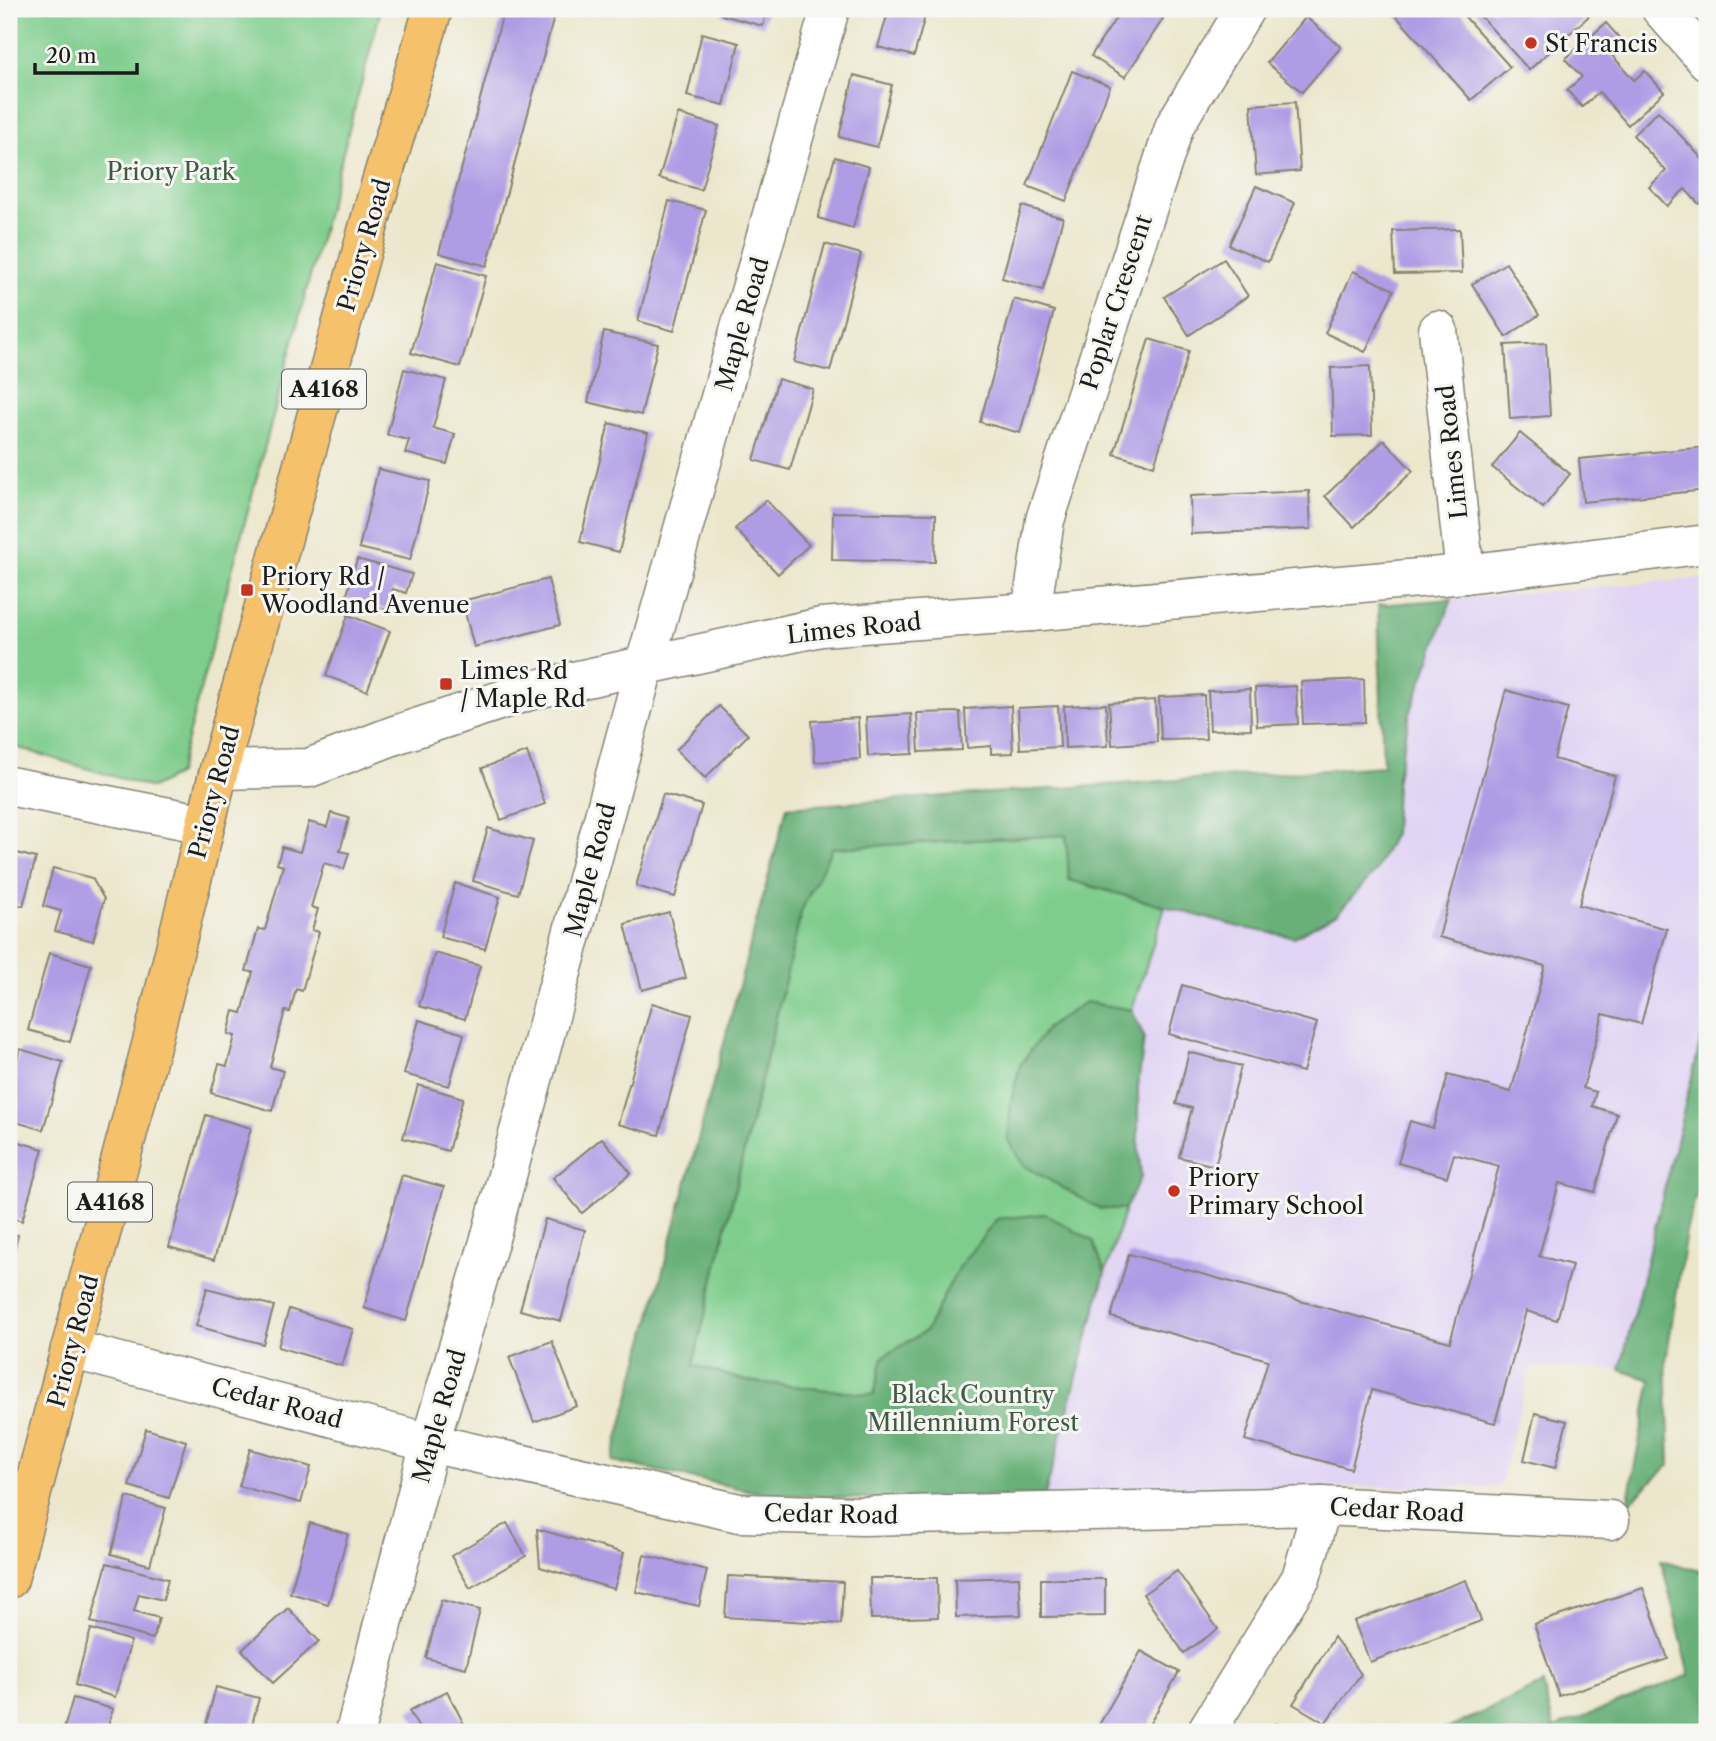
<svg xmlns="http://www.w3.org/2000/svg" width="1716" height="1741" viewBox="0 0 1716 1741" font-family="'Libre Caslon Text',serif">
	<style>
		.built { fill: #e1d4f4 }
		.green { fill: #7fcd8c; stroke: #4e7454; stroke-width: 2 }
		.forest { fill: #67b078; stroke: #42664a; stroke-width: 2 }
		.building { fill: #ae9ce5 }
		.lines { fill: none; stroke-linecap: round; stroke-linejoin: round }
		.minor-casing { stroke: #848274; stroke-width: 41 }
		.major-casing { stroke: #848274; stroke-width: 41 }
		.minor { stroke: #fff; stroke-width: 38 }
		.major { stroke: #f5c16b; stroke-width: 38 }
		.poi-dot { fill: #c8321e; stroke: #f6f6f2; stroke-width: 2.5 }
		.labels { text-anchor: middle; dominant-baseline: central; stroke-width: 6; stroke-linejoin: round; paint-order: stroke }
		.shield { fill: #f6f6f2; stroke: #5d5d5c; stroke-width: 2 }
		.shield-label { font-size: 23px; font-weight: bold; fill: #1c1c1c }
		.poi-label { font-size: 24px; fill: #1c1c1c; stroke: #f6f6f2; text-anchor: start }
		.park-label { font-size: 24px; fill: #3f5a43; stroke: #f6f6f2 }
		.street-label { font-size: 24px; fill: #1c1c1c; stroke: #f6f6f2 }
	</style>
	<rect width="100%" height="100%" fill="#f6f6f2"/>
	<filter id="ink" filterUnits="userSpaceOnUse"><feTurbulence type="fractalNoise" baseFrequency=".0143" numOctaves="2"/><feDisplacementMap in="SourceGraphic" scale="14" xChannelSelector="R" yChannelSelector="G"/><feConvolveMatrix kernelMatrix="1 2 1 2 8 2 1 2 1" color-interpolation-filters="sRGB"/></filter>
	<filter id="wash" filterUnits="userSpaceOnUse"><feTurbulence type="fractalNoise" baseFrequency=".00686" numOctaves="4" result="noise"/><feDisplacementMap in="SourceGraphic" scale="28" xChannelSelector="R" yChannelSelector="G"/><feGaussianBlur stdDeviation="1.57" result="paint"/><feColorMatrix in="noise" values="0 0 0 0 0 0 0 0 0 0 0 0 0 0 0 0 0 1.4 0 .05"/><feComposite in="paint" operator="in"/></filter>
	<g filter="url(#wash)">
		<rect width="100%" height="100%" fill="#ece7cc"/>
		<path class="built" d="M 1707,578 L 1707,1015 L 1620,1370 L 1530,1367 L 1500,1487 L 1365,1487 L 881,1500 L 761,1493 L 612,1461 L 787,807 L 1383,766 L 1378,605 Z"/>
		<g class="green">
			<path d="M 9,9 L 381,9 L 178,774 L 152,788 L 9,745 Z"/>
			<path d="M 1067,835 L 1069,880 L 1165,907 L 1132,1010 L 1085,1002 L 1023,1165 L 1100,1209 L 1125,1209 L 1105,1273 L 1093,1241 L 1045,1214 L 997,1219 L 958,1268 L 926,1331 L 883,1357 L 874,1395 L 746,1381 L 693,1365 L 802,909 L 832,848 Z"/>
		</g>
		<g class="forest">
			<path d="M 1452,599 L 1410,713 L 1396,783 L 1394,833 L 1375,872 L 1337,914 L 1294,937 L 1239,927 L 1069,880 L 1066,835 L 832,848 L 802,909 L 693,1365 L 746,1381 L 874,1395 L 883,1357 L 926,1331 L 958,1268 L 997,1219 L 1045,1214 L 1093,1241 L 1105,1273 L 1045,1495 L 881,1500 L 761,1493 L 612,1461 L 787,807 L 1383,766 L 1378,605 Z"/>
			<path d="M 1085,1002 L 1132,1010 L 1144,1037 L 1138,1087 L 1138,1140 L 1141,1177 L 1125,1209 L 1100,1209 L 1023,1165 L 1008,1140 L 1011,1101 L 1020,1065 L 1047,1028 Z"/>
			<path d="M 1707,1015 L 1707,1154 L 1686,1232 L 1666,1361 L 1670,1464 L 1627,1505 L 1651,1380 L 1620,1370 Z"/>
			<path d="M 1661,1560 L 1707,1573 L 1707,1732 L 1441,1732 L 1543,1684 L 1554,1728 L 1690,1675 Z"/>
		</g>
		<g id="blocks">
			<g class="building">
				<path d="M 504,9 L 556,9 L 487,266 L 439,253 Z"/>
				<path d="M 724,9 L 767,9 L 763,26 L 722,15 Z"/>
				<path d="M 889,9 L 927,9 L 914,56 L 878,47 Z"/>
				<path d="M 1122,9 L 1148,9 L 1163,19 L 1125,77 L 1091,56 Z"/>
				<path d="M 1390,9 L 1458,9 L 1510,67 L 1471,100 Z"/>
				<path d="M 1474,9 L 1582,9 L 1589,16 L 1529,70 Z"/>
				<path d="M 1306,17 L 1341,47 L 1302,92 L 1267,63 Z"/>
				<path d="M 1606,23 L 1623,42 L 1610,53 L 1634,80 L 1645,71 L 1664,92 L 1628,125 L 1599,92 L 1582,107 L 1567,90 L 1582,77 L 1565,59 Z"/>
				<path d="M 702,33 L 739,43 L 724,105 L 687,96 Z"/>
				<path d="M 1072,71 L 1110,86 L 1066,201 L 1027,186 Z"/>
				<path d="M 854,75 L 892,85 L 877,147 L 839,137 Z"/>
				<path d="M 1295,102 L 1300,171 L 1256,175 L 1251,105 Z"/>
				<path d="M 1658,111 L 1707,164 L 1707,196 L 1699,204 L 1685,189 L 1667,206 L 1649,187 L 1666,171 L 1633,135 Z"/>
				<path d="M 678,114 L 719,126 L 701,190 L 659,178 Z"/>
				<path d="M 835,157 L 869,167 L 853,228 L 818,218 Z"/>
				<path d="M 1256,186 L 1295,203 L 1268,262 L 1229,245 Z"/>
				<path d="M 669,201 L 706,210 L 674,331 L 638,321 Z"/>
				<path d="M 1022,206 L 1063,218 L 1043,290 L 1002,278 Z"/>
				<path d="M 1460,229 L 1462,273 L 1395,274 L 1393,231 Z"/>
				<path d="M 825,244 L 861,254 L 830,371 L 794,362 Z"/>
				<path d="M 1224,259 L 1248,296 L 1189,335 L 1164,297 Z"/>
				<path d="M 437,262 L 486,276 L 460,367 L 411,353 Z"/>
				<path d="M 1506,263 L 1539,315 L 1506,337 L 1472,284 Z"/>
				<path d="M 1353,271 L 1394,290 L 1365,352 L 1325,333 Z"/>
				<path d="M 1014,299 L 1054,311 L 1020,433 L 980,422 Z"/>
				<path d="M 604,332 L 658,344 L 641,415 L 588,402 Z"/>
				<path d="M 1149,339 L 1189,351 L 1154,466 L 1114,454 Z"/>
				<path d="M 1546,343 L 1550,416 L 1510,419 L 1505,345 Z"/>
				<path d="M 1370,366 L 1372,435 L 1333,436 L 1331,368 Z"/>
				<path d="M 404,369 L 446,380 L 433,428 L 455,434 L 447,464 L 405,453 L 409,440 L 387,435 Z"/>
				<path d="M 778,379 L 813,389 L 790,470 L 754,460 Z"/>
				<path d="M 609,423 L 648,433 L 619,552 L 580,542 Z"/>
				<path d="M 1520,433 L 1570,474 L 1543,508 L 1492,467 Z"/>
				<path d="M 1384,440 L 1413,471 L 1354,527 L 1325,496 Z"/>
				<path d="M 1707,447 L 1707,490 L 1583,502 L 1579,459 Z"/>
				<path d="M 378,469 L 430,481 L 410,560 L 359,548 Z"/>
				<path d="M 1309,491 L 1311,529 L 1191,534 L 1190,496 Z"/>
				<path d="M 766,500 L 809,545 L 778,574 L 735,529 Z"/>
				<path d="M 833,512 L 936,514 L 935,562 L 832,560 Z"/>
				<path d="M 357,559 L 412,574 L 406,593 L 393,589 L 387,610 L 346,598 Z"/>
				<path d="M 548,579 L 560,625 L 474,647 L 462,601 Z"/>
				<path d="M 348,615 L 390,631 L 367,691 L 326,676 Z"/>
				<path d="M 1364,679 L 1365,722 L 1303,724 L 1301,682 Z"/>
				<path d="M 1296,686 L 1298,724 L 1257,726 L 1255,688 Z"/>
				<path d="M 1250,689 L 1251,729 L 1210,730 L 1208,691 Z"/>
				<path d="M 1506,690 L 1568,708 L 1554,759 L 1615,776 L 1579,905 L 1667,929 L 1641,1024 L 1603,1014 L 1583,1088 L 1596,1092 L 1592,1106 L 1617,1114 L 1595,1192 L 1559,1183 L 1539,1256 L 1572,1265 L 1557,1320 L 1526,1311 L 1495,1423 L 1372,1390 L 1351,1469 L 1245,1440 L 1268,1360 L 1111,1317 L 1129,1254 L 1450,1342 L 1499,1166 L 1454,1154 L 1447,1177 L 1398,1163 L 1410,1121 L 1433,1128 L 1448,1075 L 1511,1092 L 1545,966 L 1439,937 Z"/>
				<path d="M 1204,695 L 1206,739 L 1161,740 L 1159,697 Z"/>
				<path d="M 1155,700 L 1157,742 L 1112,745 L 1109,703 Z"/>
				<path d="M 1106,704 L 1108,746 L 1065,748 L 1064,706 Z"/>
				<path d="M 719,706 L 748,735 L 705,778 L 676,750 Z"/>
				<path d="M 1011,706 L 1013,753 L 991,754 L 991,746 L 967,748 L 965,709 Z"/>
				<path d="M 1058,706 L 1060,747 L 1020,749 L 1018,708 Z"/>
				<path d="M 960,712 L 962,750 L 919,752 L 917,713 Z"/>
				<path d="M 911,714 L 913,754 L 868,756 L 866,717 Z"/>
				<path d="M 858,718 L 860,759 L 815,762 L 812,721 Z"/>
				<path d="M 527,752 L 545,804 L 501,820 L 482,768 Z"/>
				<path d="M 663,794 L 702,805 L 675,897 L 636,886 Z"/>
				<path d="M 331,813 L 349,818 L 340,851 L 349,853 L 344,869 L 324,863 L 311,907 L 318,909 L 312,930 L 319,932 L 302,991 L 296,989 L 290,1012 L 285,1011 L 270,1067 L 283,1071 L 272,1111 L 211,1093 L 219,1064 L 227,1066 L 235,1036 L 228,1034 L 234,1011 L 242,1013 L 253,972 L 246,971 L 258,929 L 265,930 L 283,866 L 277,864 L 282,847 L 300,852 L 309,822 L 327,827 Z"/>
				<path d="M 488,828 L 533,841 L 518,894 L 473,881 Z"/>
				<path d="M 9,851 L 36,858 L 23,906 L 9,902 Z"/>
				<path d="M 53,868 L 92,878 L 104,899 L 93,941 L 55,931 L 61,911 L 43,906 Z"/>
				<path d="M 455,883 L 500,897 L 485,949 L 440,937 Z"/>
				<path d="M 669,912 L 686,978 L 642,990 L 625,924 Z"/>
				<path d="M 49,953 L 91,965 L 70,1042 L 28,1030 Z"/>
				<path d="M 435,953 L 480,966 L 465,1019 L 419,1006 Z"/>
				<path d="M 1182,985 L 1317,1023 L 1303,1072 L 1169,1034 Z"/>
				<path d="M 652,1003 L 692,1015 L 659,1135 L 618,1124 Z"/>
				<path d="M 419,1020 L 464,1034 L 449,1086 L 404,1074 Z"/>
				<path d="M 20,1049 L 63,1062 L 43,1130 L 9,1120 L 9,1086 Z"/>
				<path d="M 1189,1052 L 1241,1066 L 1215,1166 L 1179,1157 L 1192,1108 L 1176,1104 Z"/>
				<path d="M 418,1085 L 463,1098 L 448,1151 L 403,1138 Z"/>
				<path d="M 206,1115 L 251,1128 L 214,1260 L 169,1247 Z"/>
				<path d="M 602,1138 L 631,1173 L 582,1213 L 553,1178 Z"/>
				<path d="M 9,1139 L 43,1149 L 22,1221 L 9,1217 Z"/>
				<path d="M 402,1175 L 444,1187 L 406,1321 L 364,1308 Z"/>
				<path d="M 545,1219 L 585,1230 L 561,1321 L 520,1310 Z"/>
				<path d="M 9,1233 L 18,1235 L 10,1266 L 9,1265 Z"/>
				<path d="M 207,1288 L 274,1306 L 263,1344 L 196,1326 Z"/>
				<path d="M 289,1309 L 353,1329 L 342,1366 L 278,1347 Z"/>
				<path d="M 552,1341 L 577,1406 L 534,1422 L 509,1357 Z"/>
				<path d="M 1535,1413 L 1567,1421 L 1555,1468 L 1524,1460 Z"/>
				<path d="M 146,1429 L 186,1441 L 169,1498 L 129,1486 Z"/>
				<path d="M 250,1449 L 311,1467 L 301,1503 L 239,1486 Z"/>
				<path d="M 127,1497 L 166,1508 L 150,1565 L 111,1554 Z"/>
				<path d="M 310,1523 L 348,1534 L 328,1604 L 290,1593 Z"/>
				<path d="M 507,1523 L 526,1556 L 470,1588 L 451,1556 Z"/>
				<path d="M 537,1529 L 624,1553 L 614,1589 L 540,1567 Z"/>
				<path d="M 644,1555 L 707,1570 L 699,1606 L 636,1592 Z"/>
				<path d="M 107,1563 L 168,1579 L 163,1600 L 139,1594 L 134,1611 L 159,1618 L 153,1639 L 91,1622 Z"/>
				<path d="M 1177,1571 L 1218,1629 L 1184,1653 L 1143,1594 Z"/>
				<path d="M 728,1576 L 843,1582 L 841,1624 L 725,1617 Z"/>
				<path d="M 1019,1577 L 1021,1615 L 956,1617 L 955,1579 Z"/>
				<path d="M 870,1578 L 937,1578 L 938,1617 L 871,1619 Z"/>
				<path d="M 1041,1579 L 1105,1579 L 1105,1616 L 1041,1617 Z"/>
				<path d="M 1466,1580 L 1481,1621 L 1370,1662 L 1354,1621 Z"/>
				<path d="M 1643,1588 L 1668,1659 L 1559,1696 L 1534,1624 Z"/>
				<path d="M 441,1600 L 480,1610 L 466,1668 L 426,1658 Z"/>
				<path d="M 288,1608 L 319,1641 L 273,1683 L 242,1650 Z"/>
				<path d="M 91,1629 L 131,1641 L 115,1697 L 75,1685 Z"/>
				<path d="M 1334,1637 L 1361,1674 L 1325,1723 L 1293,1704 Z"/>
				<path d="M 1141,1651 L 1179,1672 L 1145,1732 L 1095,1732 Z"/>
				<path d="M 216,1687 L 259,1698 L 250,1732 L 204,1732 Z"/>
				<path d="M 447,1691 L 468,1732 L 421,1732 L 409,1711 Z"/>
				<path d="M 73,1698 L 113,1709 L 106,1732 L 63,1732 Z"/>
				<path d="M 1276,1723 L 1291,1732 L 1270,1732 Z"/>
			</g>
		</g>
	</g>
	<g filter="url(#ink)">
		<use href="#blocks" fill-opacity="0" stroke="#848274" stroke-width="2"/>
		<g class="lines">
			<defs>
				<g id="minor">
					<path d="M 1661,9 L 1707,61"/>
					<path d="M 1438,330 L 1465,574"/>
					<path d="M 1031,612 L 1045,520 L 1175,125 L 1245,9"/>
					<path d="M 219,770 L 309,768 L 395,735 L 532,690 L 821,627 L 1031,612 L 1465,574 L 1707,544"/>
					<path d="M 9,786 L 205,824"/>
					<path d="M 70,1349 L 430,1443 L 739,1513 L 863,1516 L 1322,1506 L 1610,1520"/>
					<path d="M 355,1732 L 430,1443 L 491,1235 L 645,664 L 830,9"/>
					<path d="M 1206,1732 L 1301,1578 L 1322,1506"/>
				</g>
				<path id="major" d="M 9,1579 L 153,1038 L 219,770 L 376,199 L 433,9"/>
			</defs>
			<use href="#minor" class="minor-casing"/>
			<use href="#major" class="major-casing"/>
			<use href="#minor" class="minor"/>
			<use href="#major" class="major"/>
		</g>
	</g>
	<g class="poi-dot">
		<circle cx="1531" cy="43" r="7"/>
		<rect x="240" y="583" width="14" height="14" rx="3.5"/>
		<rect x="439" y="677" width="14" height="14" rx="3.5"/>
		<circle cx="1174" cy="1191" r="7"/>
	</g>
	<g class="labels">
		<g class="shield">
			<rect x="282" y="369.5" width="84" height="39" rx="5"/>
			<rect x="68" y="1182.5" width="84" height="39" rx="5"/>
		</g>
		<g class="shield-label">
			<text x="324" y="389">A4168</text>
			<text x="110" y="1202">A4168</text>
		</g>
		<g class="poi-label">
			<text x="1545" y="43">St Francis</text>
			<text x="261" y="576">Priory Rd /<tspan x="261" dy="28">Woodland Avenue</tspan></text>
			<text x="460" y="670">Limes Rd<tspan x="460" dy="28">/ Maple Rd</tspan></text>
			<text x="1188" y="1177">Priory<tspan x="1188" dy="28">Primary School</tspan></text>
		</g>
		<g class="park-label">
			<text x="171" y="171">Priory Park</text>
			<text x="973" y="1394">Black Country<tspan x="973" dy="28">Millennium Forest</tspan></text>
		</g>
		<g class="street-label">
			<text transform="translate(364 245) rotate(-74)">Priory Road</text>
			<text transform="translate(1116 302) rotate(-72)">Poplar Crescent</text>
			<text transform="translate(742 324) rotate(-74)">Maple Road</text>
			<text transform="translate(1452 452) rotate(-96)">Limes Road</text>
			<text transform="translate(854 628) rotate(-6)">Limes Road</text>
			<text transform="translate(214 792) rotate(-75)">Priory Road</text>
			<text transform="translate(590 870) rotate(-75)">Maple Road</text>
			<text transform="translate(73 1341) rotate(-75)">Priory Road</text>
			<text transform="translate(277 1403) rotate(15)">Cedar Road</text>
			<text transform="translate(439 1416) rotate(-74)">Maple Road</text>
			<text transform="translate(1397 1510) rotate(3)">Cedar Road</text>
			<text transform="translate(831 1514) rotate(1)">Cedar Road</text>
		</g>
	</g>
	<rect width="1716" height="1741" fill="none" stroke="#f6f6f2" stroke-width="35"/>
	<path d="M35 63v10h102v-10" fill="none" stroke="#1c1c1c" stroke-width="3.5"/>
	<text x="46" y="63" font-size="21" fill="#1c1c1c" stroke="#f6f6f2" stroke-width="5" paint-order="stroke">20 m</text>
</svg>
